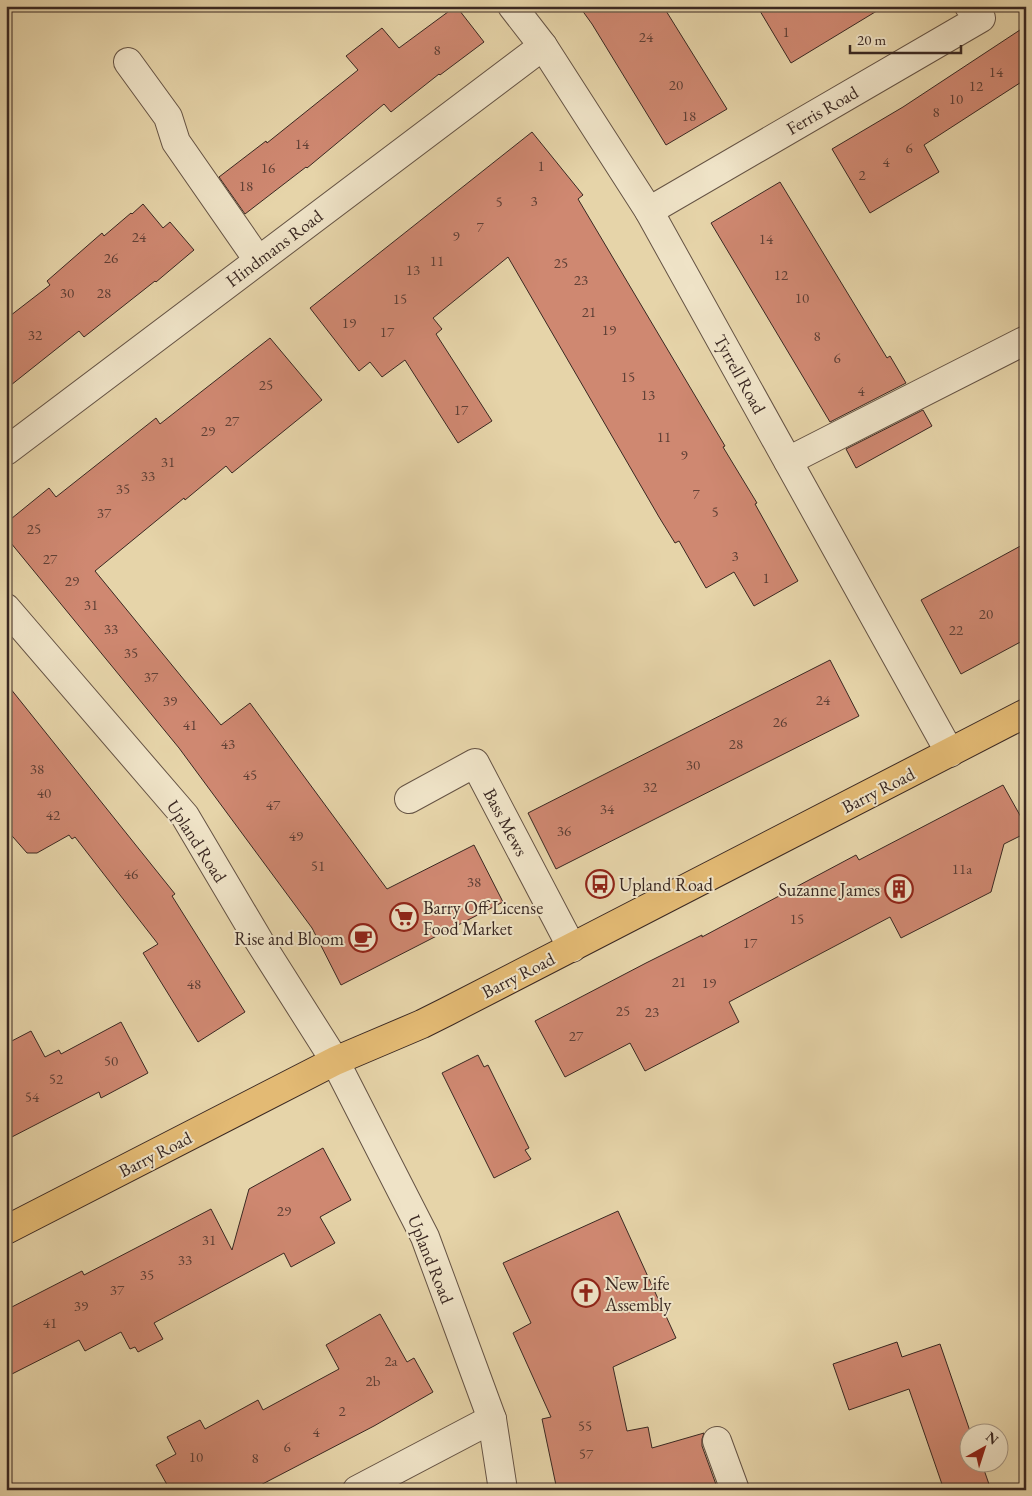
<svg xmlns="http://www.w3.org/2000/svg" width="1032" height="1496" viewBox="0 0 1032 1496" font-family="'EB Garamond',serif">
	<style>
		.building { fill: #cf8871; stroke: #3a2822 }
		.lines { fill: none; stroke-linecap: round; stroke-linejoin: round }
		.minor-casing { stroke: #655344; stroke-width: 30 }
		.major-casing { stroke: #3a2822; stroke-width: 30 }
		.minor { stroke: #efe3c7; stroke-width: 28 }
		.major { stroke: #e3ba74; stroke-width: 28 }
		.labels { text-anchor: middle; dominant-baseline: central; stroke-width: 4; stroke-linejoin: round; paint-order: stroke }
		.number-label { font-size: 15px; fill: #5f4036 }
		.street-label { font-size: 18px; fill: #3a2822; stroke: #efe3c7 }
		.poi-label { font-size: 18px; fill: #3a2822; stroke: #efe3c7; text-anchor: start }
	</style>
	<rect width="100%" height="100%" fill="#e6d4a9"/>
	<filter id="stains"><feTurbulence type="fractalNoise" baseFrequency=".004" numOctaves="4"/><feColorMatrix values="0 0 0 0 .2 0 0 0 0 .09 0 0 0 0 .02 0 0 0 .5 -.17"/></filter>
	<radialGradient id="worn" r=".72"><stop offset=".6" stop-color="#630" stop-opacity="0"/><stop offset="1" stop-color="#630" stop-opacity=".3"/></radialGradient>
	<g class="building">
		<path d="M 456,6 L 484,42 L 440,75 L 439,74 L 391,112 L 384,104 L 307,168 L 306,167 L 245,214 L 219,177 L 266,141 L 267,143 L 358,70 L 346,56 L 382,28 L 399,48 Z"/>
		<path d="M 579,6 L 663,6 L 727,109 L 666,145 L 592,24 Z"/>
		<path d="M 757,6 L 885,6 L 791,63 Z"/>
		<path d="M 1026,26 L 1026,79 L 924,145 L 939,172 L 870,213 L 832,149 L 903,107 Z"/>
		<path d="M 532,132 L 583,195 L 578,199 L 725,446 L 723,447 L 757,503 L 755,504 L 798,581 L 754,606 L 734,572 L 706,588 L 679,541 L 675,543 L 659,517 L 508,257 L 433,318 L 442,329 L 436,334 L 492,421 L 458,443 L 405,360 L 382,377 L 370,362 L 359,371 L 310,308 Z"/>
		<path d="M 780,182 L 887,358 L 890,356 L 906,383 L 830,422 L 711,223 Z"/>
		<path d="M 143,204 L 163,228 L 170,222 L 194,250 L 156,282 L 155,281 L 84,337 L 79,331 L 6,389 L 6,319 L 50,285 L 47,281 L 102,233 L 104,236 L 131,213 L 132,214 Z"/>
		<path d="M 270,338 L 322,400 L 232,473 L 226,466 L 185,500 L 184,498 L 95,571 L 221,725 L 250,703 L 387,889 L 474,845 L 503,902 L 341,985 L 312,928 L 179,748 L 6,537 L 6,523 L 49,488 L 56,497 L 156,418 L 160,424 Z"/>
		<path d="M 923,410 L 932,426 L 856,468 L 846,449 Z"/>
		<path d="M 1026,543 L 1026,639 L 961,674 L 921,600 Z"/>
		<path d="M 830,660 L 859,716 L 556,869 L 528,813 Z"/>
		<path d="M 6,683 L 175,894 L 172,896 L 245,1012 L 198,1042 L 143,953 L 158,944 L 75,837 L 72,839 L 69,835 L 37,853 L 27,853 L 6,829 Z"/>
		<path d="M 1003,785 L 1026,826 L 1026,833 L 1004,844 L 991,892 L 901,938 L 890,917 L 729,1002 L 739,1022 L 645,1071 L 630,1043 L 565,1077 L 535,1021 L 646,963 L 702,935 L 702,937 L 856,855 L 859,860 Z"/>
		<path d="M 121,1022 L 148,1073 L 101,1098 L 99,1092 L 6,1140 L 6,1044 L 31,1031 L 45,1057 L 59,1050 L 61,1054 Z"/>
		<path d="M 478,1055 L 484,1067 L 488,1065 L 529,1148 L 525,1150 L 531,1159 L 494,1178 L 442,1073 Z"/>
		<path d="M 323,1148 L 351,1200 L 320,1217 L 335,1243 L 291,1267 L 284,1253 L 154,1323 L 163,1339 L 138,1352 L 135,1347 L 130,1349 L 121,1332 L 85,1351 L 79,1340 L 6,1377 L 6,1310 L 82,1271 L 84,1275 L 211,1209 L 232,1250 L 249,1189 Z"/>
		<path d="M 618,1211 L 676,1338 L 613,1367 L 627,1431 L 648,1427 L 652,1448 L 704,1433 L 702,1439 L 702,1446 L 718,1490 L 557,1490 L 542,1419 L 551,1417 L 513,1333 L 531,1323 L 503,1263 Z"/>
		<path d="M 380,1314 L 407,1362 L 414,1358 L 433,1392 L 374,1426 L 251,1490 L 170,1490 L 156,1465 L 176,1454 L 167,1437 L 200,1420 L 205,1429 L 258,1400 L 263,1410 L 339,1369 L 326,1345 Z"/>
		<path d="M 897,1342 L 902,1357 L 940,1344 L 971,1434 L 970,1434 L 970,1464 L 982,1464 L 991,1490 L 944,1490 L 909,1389 L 849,1410 L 833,1364 Z"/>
	</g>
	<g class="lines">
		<defs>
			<g id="minor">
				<path d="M 512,6 L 543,46 L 649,211 L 950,753"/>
				<path d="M 128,62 L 168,117 L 176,142 L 258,260"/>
				<path d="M 649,211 L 981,18 L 969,6"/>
				<path d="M 6,451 L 543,46"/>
				<path d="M 788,461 L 1026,340"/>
				<path d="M 6,608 L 185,816 L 259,941 L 335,1061 L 425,1237 L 492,1419 L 503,1490"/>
				<path d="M 409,799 L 475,763 L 572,948"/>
				<path d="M 717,1441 L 735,1490"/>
				<path d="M 357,1490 L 492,1419"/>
			</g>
			<path id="major" d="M 6,1230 L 335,1061 L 422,1024 L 446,1012 L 1026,713"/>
		</defs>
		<use href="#minor" class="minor-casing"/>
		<use href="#major" class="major-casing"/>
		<use href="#minor" class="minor"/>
		<use href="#major" class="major"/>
	</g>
	<defs>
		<symbol id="bus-ring" viewBox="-11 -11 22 22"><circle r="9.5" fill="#efe3c7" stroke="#8f2418" stroke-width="1.5"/><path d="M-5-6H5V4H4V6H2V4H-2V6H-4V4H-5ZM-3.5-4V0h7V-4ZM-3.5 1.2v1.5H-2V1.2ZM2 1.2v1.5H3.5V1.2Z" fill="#8f2418"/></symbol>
		<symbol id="building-ring" viewBox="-11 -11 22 22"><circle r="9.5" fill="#efe3c7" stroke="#8f2418" stroke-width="1.5"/><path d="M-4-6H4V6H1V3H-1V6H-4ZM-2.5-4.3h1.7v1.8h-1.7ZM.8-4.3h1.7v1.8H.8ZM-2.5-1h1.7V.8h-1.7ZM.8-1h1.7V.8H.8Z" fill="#8f2418"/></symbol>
		<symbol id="supermarket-ring" viewBox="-11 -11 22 22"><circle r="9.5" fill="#efe3c7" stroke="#8f2418" stroke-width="1.5"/><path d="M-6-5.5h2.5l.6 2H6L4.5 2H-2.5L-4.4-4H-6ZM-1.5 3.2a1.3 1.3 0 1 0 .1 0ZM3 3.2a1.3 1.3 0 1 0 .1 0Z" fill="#8f2418"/></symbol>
		<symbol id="cafe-ring" viewBox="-11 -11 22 22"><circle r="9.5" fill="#efe3c7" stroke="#8f2418" stroke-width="1.5"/><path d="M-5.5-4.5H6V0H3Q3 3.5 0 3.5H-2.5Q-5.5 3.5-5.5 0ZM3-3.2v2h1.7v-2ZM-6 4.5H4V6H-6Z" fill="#8f2418"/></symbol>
		<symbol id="church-ring" viewBox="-11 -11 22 22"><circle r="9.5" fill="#efe3c7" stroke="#8f2418" stroke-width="1.5"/><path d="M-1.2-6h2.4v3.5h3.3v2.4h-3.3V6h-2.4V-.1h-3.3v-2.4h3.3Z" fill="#8f2418"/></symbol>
	</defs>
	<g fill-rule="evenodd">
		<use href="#bus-ring" x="584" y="868" width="32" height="32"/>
		<use href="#building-ring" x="883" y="873" width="32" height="32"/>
		<use href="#supermarket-ring" x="388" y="901" width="32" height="32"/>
		<use href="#cafe-ring" x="347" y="922" width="32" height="32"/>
		<use href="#church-ring" x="570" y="1277" width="32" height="32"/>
	</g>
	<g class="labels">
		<g class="number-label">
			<text x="786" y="31">1</text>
			<text x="646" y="36">24</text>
			<text x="437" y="49">8</text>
			<text x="996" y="71">14</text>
			<text x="676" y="84">20</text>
			<text x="976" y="85">12</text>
			<text x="956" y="98">10</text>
			<text x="936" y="111">8</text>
			<text x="689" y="115">18</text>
			<text x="302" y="143">14</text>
			<text x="909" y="147">6</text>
			<text x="886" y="161">4</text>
			<text x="541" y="165">1</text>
			<text x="268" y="167">16</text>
			<text x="862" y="174">2</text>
			<text x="246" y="185">18</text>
			<text x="534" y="200">3</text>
			<text x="499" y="201">5</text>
			<text x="480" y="226">7</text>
			<text x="456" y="235">9</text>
			<text x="139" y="236">24</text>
			<text x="766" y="238">14</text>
			<text x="111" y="257">26</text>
			<text x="437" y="260">11</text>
			<text x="561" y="262">25</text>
			<text x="413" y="269">13</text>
			<text x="781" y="274">12</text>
			<text x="581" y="279">23</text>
			<text x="67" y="292">30</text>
			<text x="104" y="292">28</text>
			<text x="802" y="297">10</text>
			<text x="400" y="298">15</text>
			<text x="589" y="311">21</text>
			<text x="349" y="322">19</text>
			<text x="609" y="329">19</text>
			<text x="387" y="331">17</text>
			<text x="35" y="334">32</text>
			<text x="817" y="335">8</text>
			<text x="837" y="357">6</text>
			<text x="628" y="376">15</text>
			<text x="266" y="384">25</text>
			<text x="861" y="390">4</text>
			<text x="648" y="394">13</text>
			<text x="461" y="409">17</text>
			<text x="232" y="420">27</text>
			<text x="208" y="430">29</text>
			<text x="664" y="436">11</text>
			<text x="684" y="454">9</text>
			<text x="168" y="461">31</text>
			<text x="148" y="475">33</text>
			<text x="123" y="488">35</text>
			<text x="696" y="493">7</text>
			<text x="715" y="511">5</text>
			<text x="104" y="512">37</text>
			<text x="34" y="528">25</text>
			<text x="735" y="555">3</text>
			<text x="50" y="558">27</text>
			<text x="766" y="577">1</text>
			<text x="72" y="580">29</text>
			<text x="91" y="604">31</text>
			<text x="986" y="613">20</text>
			<text x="111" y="628">33</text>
			<text x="956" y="629">22</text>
			<text x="131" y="652">35</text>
			<text x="151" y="676">37</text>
			<text x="823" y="699">24</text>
			<text x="170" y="700">39</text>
			<text x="780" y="721">26</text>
			<text x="190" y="724">41</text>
			<text x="228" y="743">43</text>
			<text x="736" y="743">28</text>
			<text x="693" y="764">30</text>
			<text x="37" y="768">38</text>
			<text x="250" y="774">45</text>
			<text x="650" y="786">32</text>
			<text x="44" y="792">40</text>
			<text x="273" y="804">47</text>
			<text x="607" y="808">34</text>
			<text x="53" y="814">42</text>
			<text x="564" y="830">36</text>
			<text x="296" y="835">49</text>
			<text x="318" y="865">51</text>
			<text x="962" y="868">11a</text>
			<text x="131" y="873">46</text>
			<text x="474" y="881">38</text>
			<text x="797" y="918">15</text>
			<text x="750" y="942">17</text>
			<text x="679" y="981">21</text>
			<text x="709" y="982">19</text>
			<text x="194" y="983">48</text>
			<text x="623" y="1010">25</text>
			<text x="652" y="1011">23</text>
			<text x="576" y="1035">27</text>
			<text x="111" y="1060">50</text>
			<text x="56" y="1078">52</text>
			<text x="32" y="1096">54</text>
			<text x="284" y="1210">29</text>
			<text x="209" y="1239">31</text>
			<text x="185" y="1259">33</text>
			<text x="147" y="1274">35</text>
			<text x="117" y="1289">37</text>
			<text x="81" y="1305">39</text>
			<text x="50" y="1322">41</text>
			<text x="391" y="1360">2a</text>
			<text x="373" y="1380">2b</text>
			<text x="342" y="1410">2</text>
			<text x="585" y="1425">55</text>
			<text x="316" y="1431">4</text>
			<text x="287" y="1446">6</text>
			<text x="586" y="1453">57</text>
			<text x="196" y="1456">10</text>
			<text x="255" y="1457">8</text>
		</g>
		<g class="street-label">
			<text transform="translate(822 110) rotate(-30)">Ferris Road</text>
			<text transform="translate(274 248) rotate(-37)">Hindmans Road</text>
			<text transform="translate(740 374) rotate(61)">Tyrrell Road</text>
			<text transform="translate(878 790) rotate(-27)">Barry Road</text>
			<text transform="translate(506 822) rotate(62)">Bass Mews</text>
			<text transform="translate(197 841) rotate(57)">Upland Road</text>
			<text transform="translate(518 975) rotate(-27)">Barry Road</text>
			<text transform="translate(155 1154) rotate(-27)">Barry Road</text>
			<text transform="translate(431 1259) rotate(68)">Upland Road</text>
		</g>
		<g class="poi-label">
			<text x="619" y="884">Upland Road</text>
			<text x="880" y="889" text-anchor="end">Suzanne James</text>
			<text x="423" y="907">Barry Off License<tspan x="423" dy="21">Food Market</tspan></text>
			<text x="344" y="938" text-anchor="end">Rise and Bloom</text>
			<text x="605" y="1283">New Life<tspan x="605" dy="21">Assembly</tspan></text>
		</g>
	</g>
	<rect width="1032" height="1496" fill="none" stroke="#e6d4a9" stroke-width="25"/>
	<rect x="8" y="8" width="1017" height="1481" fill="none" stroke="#3a2822" stroke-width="2.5"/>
	<rect x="12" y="12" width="1007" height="1471" fill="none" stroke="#3a2822"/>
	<g transform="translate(984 1448) rotate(39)"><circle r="24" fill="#efe3c7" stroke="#a79885"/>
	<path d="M0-4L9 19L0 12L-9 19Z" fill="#8f2418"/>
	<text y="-8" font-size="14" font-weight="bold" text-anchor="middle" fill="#3a2822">N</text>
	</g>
	<path d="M850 45v8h111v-8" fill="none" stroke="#3a2822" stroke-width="2.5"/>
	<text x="857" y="45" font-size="15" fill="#3a2822" stroke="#efe3c7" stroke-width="4" paint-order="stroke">20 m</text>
	<rect width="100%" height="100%" filter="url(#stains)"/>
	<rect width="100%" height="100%" fill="url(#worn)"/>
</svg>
